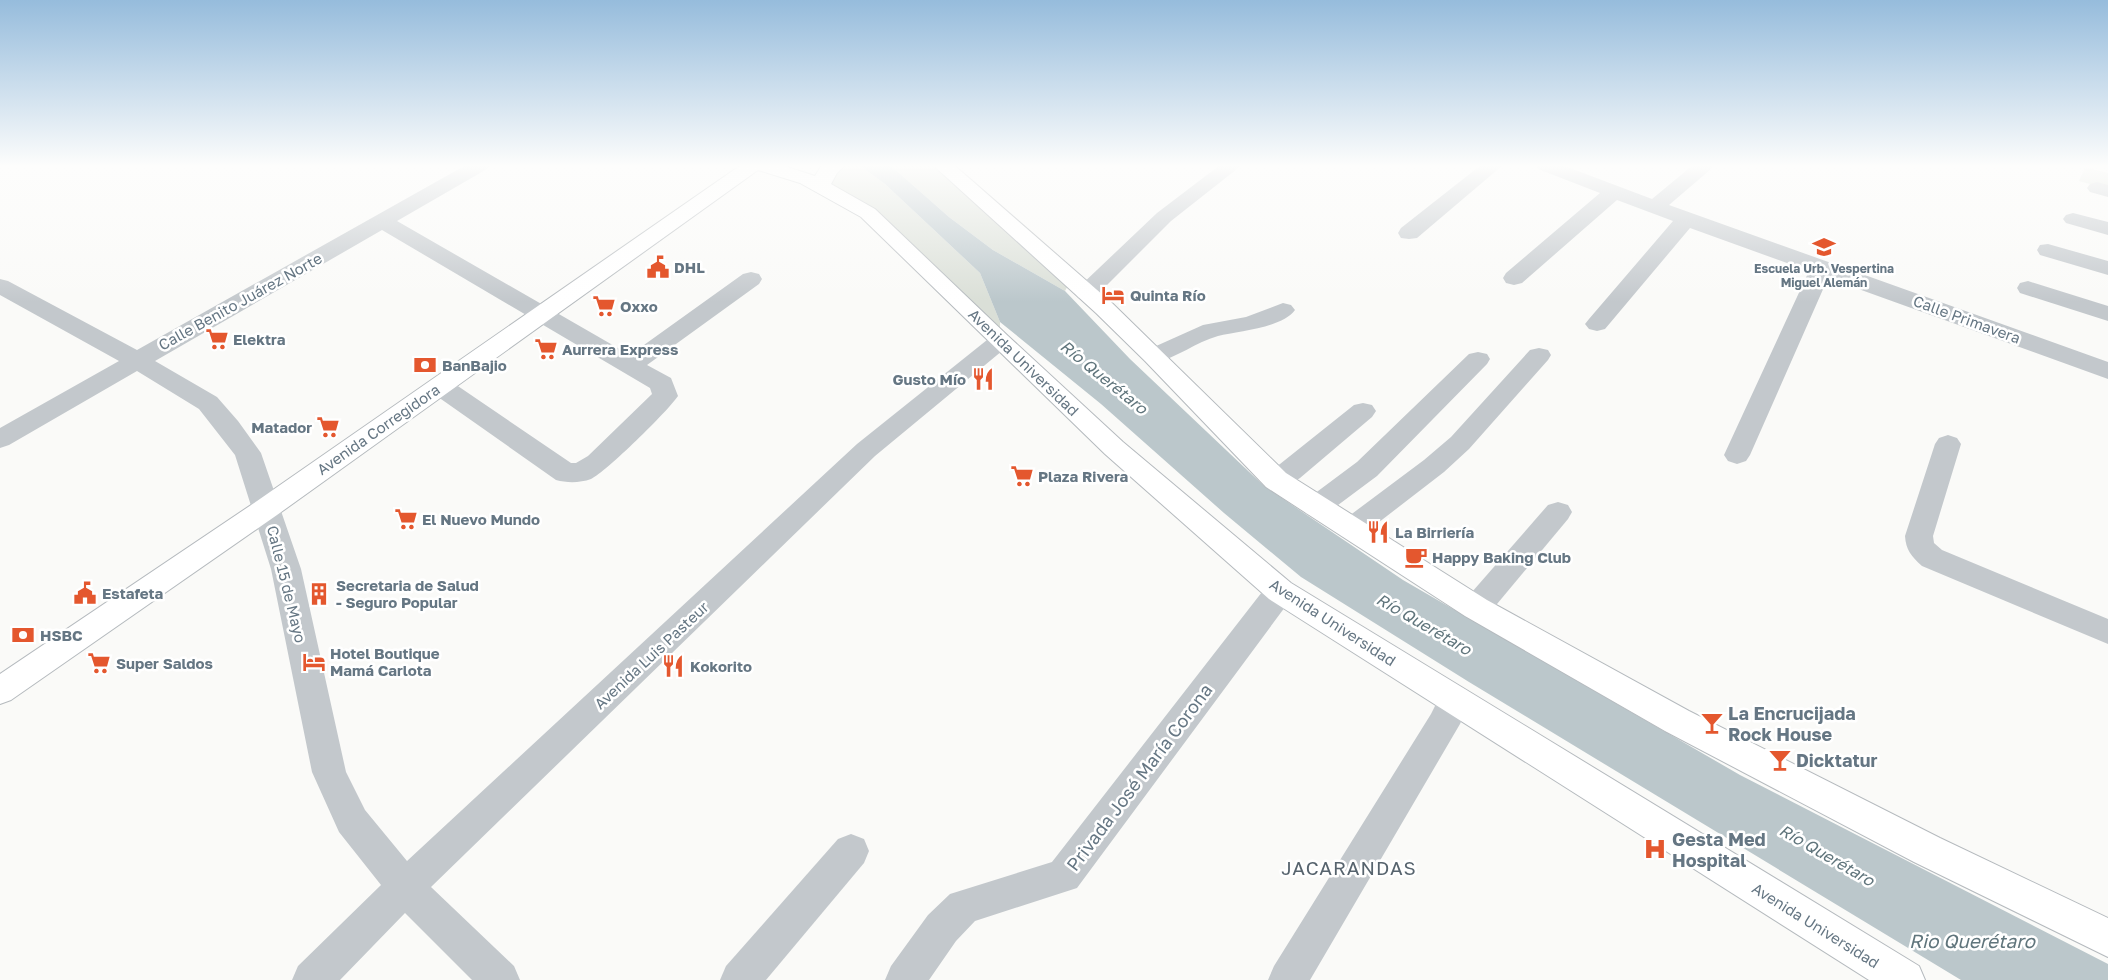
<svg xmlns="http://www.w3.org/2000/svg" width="2108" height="980" viewBox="0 0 2108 980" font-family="'Golos Text',sans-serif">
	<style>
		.green { fill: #dadfd7 }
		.water { fill: #bbc7cb }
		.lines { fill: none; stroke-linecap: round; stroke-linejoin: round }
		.major-casing { stroke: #b5babe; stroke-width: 2 }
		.minor { fill: #c3c8cc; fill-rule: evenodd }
		.major { fill: #fff; fill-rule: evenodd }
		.labels { text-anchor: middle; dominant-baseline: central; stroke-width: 5; stroke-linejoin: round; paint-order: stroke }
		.far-poi-label { font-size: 12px; font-weight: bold; fill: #657683; stroke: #fff }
		.poi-label { font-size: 15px; font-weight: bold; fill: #657683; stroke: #fff; text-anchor: start }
		.street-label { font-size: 15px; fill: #657683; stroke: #fff }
		.water-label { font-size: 16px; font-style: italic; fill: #60757c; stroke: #fff }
		.near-poi-label { font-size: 18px; font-weight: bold; fill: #657683; stroke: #fff; text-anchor: start }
		.near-street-label { font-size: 18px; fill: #657683; stroke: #fff }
		.near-neighbourhood-label { font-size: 19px; letter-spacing: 1px; fill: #57646e; stroke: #fff }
		.near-water-label { font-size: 19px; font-style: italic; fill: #60757c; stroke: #fff }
	</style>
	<rect width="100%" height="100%" fill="#fafaf8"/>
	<g class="green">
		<path d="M 835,165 L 859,165 L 885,184 L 980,273 L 1000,322 L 1000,341 L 868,213 L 825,187 L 829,169 Z"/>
		<path d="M 890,165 L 943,165 L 1071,280 L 1065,291 L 993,250 L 949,217 Z"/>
		<path d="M 2085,167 L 2108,173 L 2108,189 L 2079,181 Z"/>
	</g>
	<path class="water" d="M 859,165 L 890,165 L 949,217 L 993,250 L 1065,291 L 1130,359 L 1264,486 L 1403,580 L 1740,775 L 2108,964 L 2108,980 L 1961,980 L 1469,682 L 1301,577 L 1224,513 L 1101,404 L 1000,322 L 980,273 L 885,184 Z"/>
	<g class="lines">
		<defs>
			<g id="major">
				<path d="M 741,165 L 781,165 L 815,176 L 822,165 L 845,165 L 837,173 L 831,184 L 875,209 L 1008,336 L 1123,442 L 1291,583 L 1919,966 L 1925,980 L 1869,980 L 1269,599 L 1105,454 L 861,217 L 800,183 L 758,170 L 277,515 L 11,700 L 0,704 L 0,674 L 257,501 Z"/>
				<path d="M 933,165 L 954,165 L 1112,303 L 1286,473 L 1487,600 L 1689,711 L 1940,838 L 2108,918 L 2108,957 L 1914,862 L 1665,731 L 1465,616 L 1266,487 L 1145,361 L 1096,313 Z"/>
			</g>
		</defs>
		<use href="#major" class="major-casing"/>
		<g class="minor">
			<path d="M 466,165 L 490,165 L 487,169 L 397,221 L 630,355 L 743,274 L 751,272 L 759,274 L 762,279 L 759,284 L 647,365 L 671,378 L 678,396 C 668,411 606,472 591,479 C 580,483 567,483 556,480 L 431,392 L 428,386 L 431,380 L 440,378 L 449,380 L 571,463 L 576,463 L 588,456 L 652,394 L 650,388 L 382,230 L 155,361 L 217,397 L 238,421 L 261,453 L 301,569 L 346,772 L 365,810 L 407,861 L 857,444 L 992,336 L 1000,334 L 1008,336 L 1012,341 L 1008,346 L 875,456 L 431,887 L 514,966 L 520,980 L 472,980 L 405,913 L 340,980 L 292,980 L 298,966 L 381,885 L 339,832 L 312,772 L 271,569 L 235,455 L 199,409 L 137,371 L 9,445 L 0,448 L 0,428 L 119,361 L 0,295 L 0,279 L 8,281 L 137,350 Z"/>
			<path d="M 1220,165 L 1242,165 L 1171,221 L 1094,298 L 1086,300 L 1078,298 L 1075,293 L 1078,288 L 1157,213 Z"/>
			<path d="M 1481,165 L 1503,165 L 1417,238 L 1409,239 L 1401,238 L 1398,233 L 1401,228 Z"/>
			<path d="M 1535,165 L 1562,165 L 1652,199 L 1693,165 L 1714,165 L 1711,169 L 1669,205 L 2108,362 L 2108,379 L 1828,278 L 1750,455 L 1746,461 L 1737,464 L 1728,461 L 1724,455 L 1809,271 L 1690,228 L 1605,329 L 1597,331 L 1589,329 L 1585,324 L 1589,319 L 1673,221 L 1617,200 L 1522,283 L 1514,285 L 1506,283 L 1503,278 L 1506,273 L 1600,193 L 1538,169 Z"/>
			<path d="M 2097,182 L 2108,185 L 2108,197 L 2090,192 L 2087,188 L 2090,184 Z"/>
			<path d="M 2073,213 L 2108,222 L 2108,235 L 2066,223 L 2063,219 L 2066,215 Z"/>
			<path d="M 2048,244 L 2108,261 L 2108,275 L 2040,255 L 2037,250 L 2040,245 Z"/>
			<path d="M 2028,281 L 2108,306 L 2108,321 L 2020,293 L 2017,288 L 2020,283 Z"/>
			<path d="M 1283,303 L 1291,305 L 1295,310 C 1282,328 1238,331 1218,336 C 1196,342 1177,358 1154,363 L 1145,361 L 1142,356 L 1145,351 L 1203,325 L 1246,317 Z"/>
			<path d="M 1539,348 L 1548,350 L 1551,355 L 1548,360 L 1469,449 L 1444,472 L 1361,536 L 1351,539 L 1341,536 L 1337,529 L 1341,522 L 1424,460 L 1451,437 L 1530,350 Z"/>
			<path d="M 1478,352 L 1487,354 L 1490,359 L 1487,364 L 1377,476 L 1326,514 L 1316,517 L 1306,514 L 1302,507 L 1306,500 L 1357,462 L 1469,354 Z"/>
			<path d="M 1363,403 L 1372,405 L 1376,411 L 1372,417 L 1300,478 L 1286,487 L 1276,489 L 1266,487 L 1262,480 L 1266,473 L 1280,464 L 1354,405 Z"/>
			<path d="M 1948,435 L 1957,438 L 1961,444 L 1933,536 L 1934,543 L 1942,550 L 2108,619 L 2108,644 L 1922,566 C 1911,556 1906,550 1905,536 L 1935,444 L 1939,438 Z"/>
			<path d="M 1558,502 L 1568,505 L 1572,512 L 1568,519 L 1487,616 L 1476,620 L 1465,616 L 1461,608 L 1465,600 L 1548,505 Z"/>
			<path d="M 1280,580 L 1291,583 L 1295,591 L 1291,599 L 1077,888 L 975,921 L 956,941 L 929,980 L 885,980 L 891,966 L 928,915 L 950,894 L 1052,862 L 1269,583 Z"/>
			<path d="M 1455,687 L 1467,690 L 1471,700 L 1460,724 L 1310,980 L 1268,980 L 1274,966 L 1431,714 L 1443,690 Z"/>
			<path d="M 851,834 L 864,839 L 869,851 L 864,863 L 766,980 L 720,980 L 726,966 L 838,839 Z"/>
		</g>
		<use href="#major" class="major"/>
	</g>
	<linearGradient id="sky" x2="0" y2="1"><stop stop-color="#96bcdc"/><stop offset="0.55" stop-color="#fdfdfc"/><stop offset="1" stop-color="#fdfdfc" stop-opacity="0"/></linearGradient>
	<rect width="2108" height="302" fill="url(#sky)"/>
	<defs>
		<symbol id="school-bare" viewBox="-9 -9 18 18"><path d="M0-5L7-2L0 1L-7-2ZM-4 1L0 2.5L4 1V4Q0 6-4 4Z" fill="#e4572e" stroke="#fff" stroke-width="2.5" paint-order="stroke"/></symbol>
		<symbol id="civic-bare" viewBox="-9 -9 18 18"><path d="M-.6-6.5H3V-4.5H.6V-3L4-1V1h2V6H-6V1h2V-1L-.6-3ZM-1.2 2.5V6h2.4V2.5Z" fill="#e4572e" stroke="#fff" stroke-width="2.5" paint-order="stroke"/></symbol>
		<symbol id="hotel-bare" viewBox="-9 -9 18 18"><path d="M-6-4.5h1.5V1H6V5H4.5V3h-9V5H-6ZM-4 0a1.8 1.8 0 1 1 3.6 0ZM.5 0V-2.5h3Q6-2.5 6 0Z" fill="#e4572e" stroke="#fff" stroke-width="2.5" paint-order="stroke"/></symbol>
		<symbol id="supermarket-bare" viewBox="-9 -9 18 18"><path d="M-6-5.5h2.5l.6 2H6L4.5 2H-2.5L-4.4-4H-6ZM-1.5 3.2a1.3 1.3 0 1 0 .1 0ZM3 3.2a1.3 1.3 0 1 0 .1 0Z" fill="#e4572e" stroke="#fff" stroke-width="2.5" paint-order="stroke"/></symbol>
		<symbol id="bank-bare" viewBox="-9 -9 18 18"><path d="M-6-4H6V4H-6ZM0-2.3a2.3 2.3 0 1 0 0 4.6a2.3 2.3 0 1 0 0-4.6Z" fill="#e4572e" stroke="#fff" stroke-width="2.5" paint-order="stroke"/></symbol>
		<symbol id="restaurant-bare" viewBox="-9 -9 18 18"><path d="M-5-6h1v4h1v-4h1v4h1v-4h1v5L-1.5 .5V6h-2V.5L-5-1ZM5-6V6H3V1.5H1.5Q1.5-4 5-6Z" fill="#e4572e" stroke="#fff" stroke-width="2.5" paint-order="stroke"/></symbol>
		<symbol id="cafe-bare" viewBox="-9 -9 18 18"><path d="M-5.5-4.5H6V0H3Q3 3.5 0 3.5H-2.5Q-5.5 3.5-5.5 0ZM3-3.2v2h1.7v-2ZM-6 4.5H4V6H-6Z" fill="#e4572e" stroke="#fff" stroke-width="2.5" paint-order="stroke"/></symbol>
		<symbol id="building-bare" viewBox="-9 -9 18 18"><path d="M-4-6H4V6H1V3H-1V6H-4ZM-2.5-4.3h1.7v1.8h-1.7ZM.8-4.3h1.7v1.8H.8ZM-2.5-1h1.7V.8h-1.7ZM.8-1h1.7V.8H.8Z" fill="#e4572e" stroke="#fff" stroke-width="2.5" paint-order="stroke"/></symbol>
		<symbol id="bar-bare" viewBox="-9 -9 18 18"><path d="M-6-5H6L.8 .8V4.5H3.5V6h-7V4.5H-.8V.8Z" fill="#e4572e" stroke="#fff" stroke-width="2.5" paint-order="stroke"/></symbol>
		<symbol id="hospital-bare" viewBox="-9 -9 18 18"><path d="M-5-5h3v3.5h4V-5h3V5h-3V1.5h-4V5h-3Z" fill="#e4572e" stroke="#fff" stroke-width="2.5" paint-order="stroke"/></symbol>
	</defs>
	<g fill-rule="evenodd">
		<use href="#school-bare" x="1808" y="231" width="32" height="32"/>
		<use href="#civic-bare" x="642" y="251" width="32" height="32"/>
		<use href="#hotel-bare" x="1097" y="279" width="32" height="32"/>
		<use href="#supermarket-bare" x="588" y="290" width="32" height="32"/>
		<use href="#supermarket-bare" x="201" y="323" width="32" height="32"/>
		<use href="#supermarket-bare" x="530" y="333" width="32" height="32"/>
		<use href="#bank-bare" x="409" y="349" width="32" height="32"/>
		<use href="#restaurant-bare" x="967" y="363" width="32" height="32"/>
		<use href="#supermarket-bare" x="312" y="411" width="32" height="32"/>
		<use href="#supermarket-bare" x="1006" y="460" width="32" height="32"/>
		<use href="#supermarket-bare" x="390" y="503" width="32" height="32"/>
		<use href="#restaurant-bare" x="1362" y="516" width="32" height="32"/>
		<use href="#cafe-bare" x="1400" y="541" width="32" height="32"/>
		<use href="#civic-bare" x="69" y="577" width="32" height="32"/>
		<use href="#building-bare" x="303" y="578" width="32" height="32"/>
		<use href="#bank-bare" x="7" y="619" width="32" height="32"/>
		<use href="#hotel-bare" x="298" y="646" width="32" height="32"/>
		<use href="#supermarket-bare" x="83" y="647" width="32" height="32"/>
		<use href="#restaurant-bare" x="657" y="650" width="32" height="32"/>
		<use href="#bar-bare" x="1696" y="707" width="32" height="32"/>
		<use href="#bar-bare" x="1764" y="744" width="32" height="32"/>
		<use href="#hospital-bare" x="1639" y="833" width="32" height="32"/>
	</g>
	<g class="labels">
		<g class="far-poi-label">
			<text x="1824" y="268">Escuela Urb. Vespertina<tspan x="1824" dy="14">Miguel Alemán</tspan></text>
		</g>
		<g class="poi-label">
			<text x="674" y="267">DHL</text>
			<text x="1130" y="295">Quinta Río</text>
			<text x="620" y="306">Oxxo</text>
			<text x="233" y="339">Elektra</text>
			<text x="562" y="349">Aurrera Express</text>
			<text x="442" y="365">BanBajio</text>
			<text x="966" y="379" text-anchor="end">Gusto Mío</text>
			<text x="312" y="427" text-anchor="end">Matador</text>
			<text x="1038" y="476">Plaza Rivera</text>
			<text x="422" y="519">El Nuevo Mundo</text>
			<text x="1395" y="532">La Birriería</text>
			<text x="1432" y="557">Happy Baking Club</text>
			<text x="336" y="585">Secretaria de Salud<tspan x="336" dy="17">- Seguro Popular</tspan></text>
			<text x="102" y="593">Estafeta</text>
			<text x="40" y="635">HSBC</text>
			<text x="330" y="653">Hotel Boutique<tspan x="330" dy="17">Mamá Carlota</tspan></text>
			<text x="116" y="663">Super Saldos</text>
			<text x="690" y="666">Kokorito</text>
		</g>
		<g class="street-label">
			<text transform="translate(240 301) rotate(-29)">Calle Benito Juárez Norte</text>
			<text transform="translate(1967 319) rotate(20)">Calle Primavera</text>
			<text transform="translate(1024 362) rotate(44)">Avenida Universidad</text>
			<text transform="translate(378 429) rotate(-35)">Avenida Corregidora</text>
			<text transform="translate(287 584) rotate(76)">Calle 15 de Mayo</text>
			<text transform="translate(1333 622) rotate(33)">Avenida Universidad</text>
			<text transform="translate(651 655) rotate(-43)">Avenida Luis Pasteur</text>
			<text transform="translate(1816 925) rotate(32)">Avenida Universidad</text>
		</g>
		<g class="water-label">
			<text transform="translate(1104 377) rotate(39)">Río Querétaro</text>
			<text transform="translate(1424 624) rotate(30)">Río Querétaro</text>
			<text transform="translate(1827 855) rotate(30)">Río Querétaro</text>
		</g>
		<g class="near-poi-label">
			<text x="1728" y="713">La Encrucijada<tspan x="1728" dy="21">Rock House</tspan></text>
			<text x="1796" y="760">Dicktatur</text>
			<text x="1672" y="839">Gesta Med<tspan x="1672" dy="21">Hospital</tspan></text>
		</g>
		<g class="near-street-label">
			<text transform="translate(1139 777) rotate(-53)">Privada José María Corona</text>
		</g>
		<g class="near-neighbourhood-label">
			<text x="1349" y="867">JACARANDAS</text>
		</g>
		<g class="near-water-label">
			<text x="1972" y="940">Rio Querétaro</text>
		</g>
	</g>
</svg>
